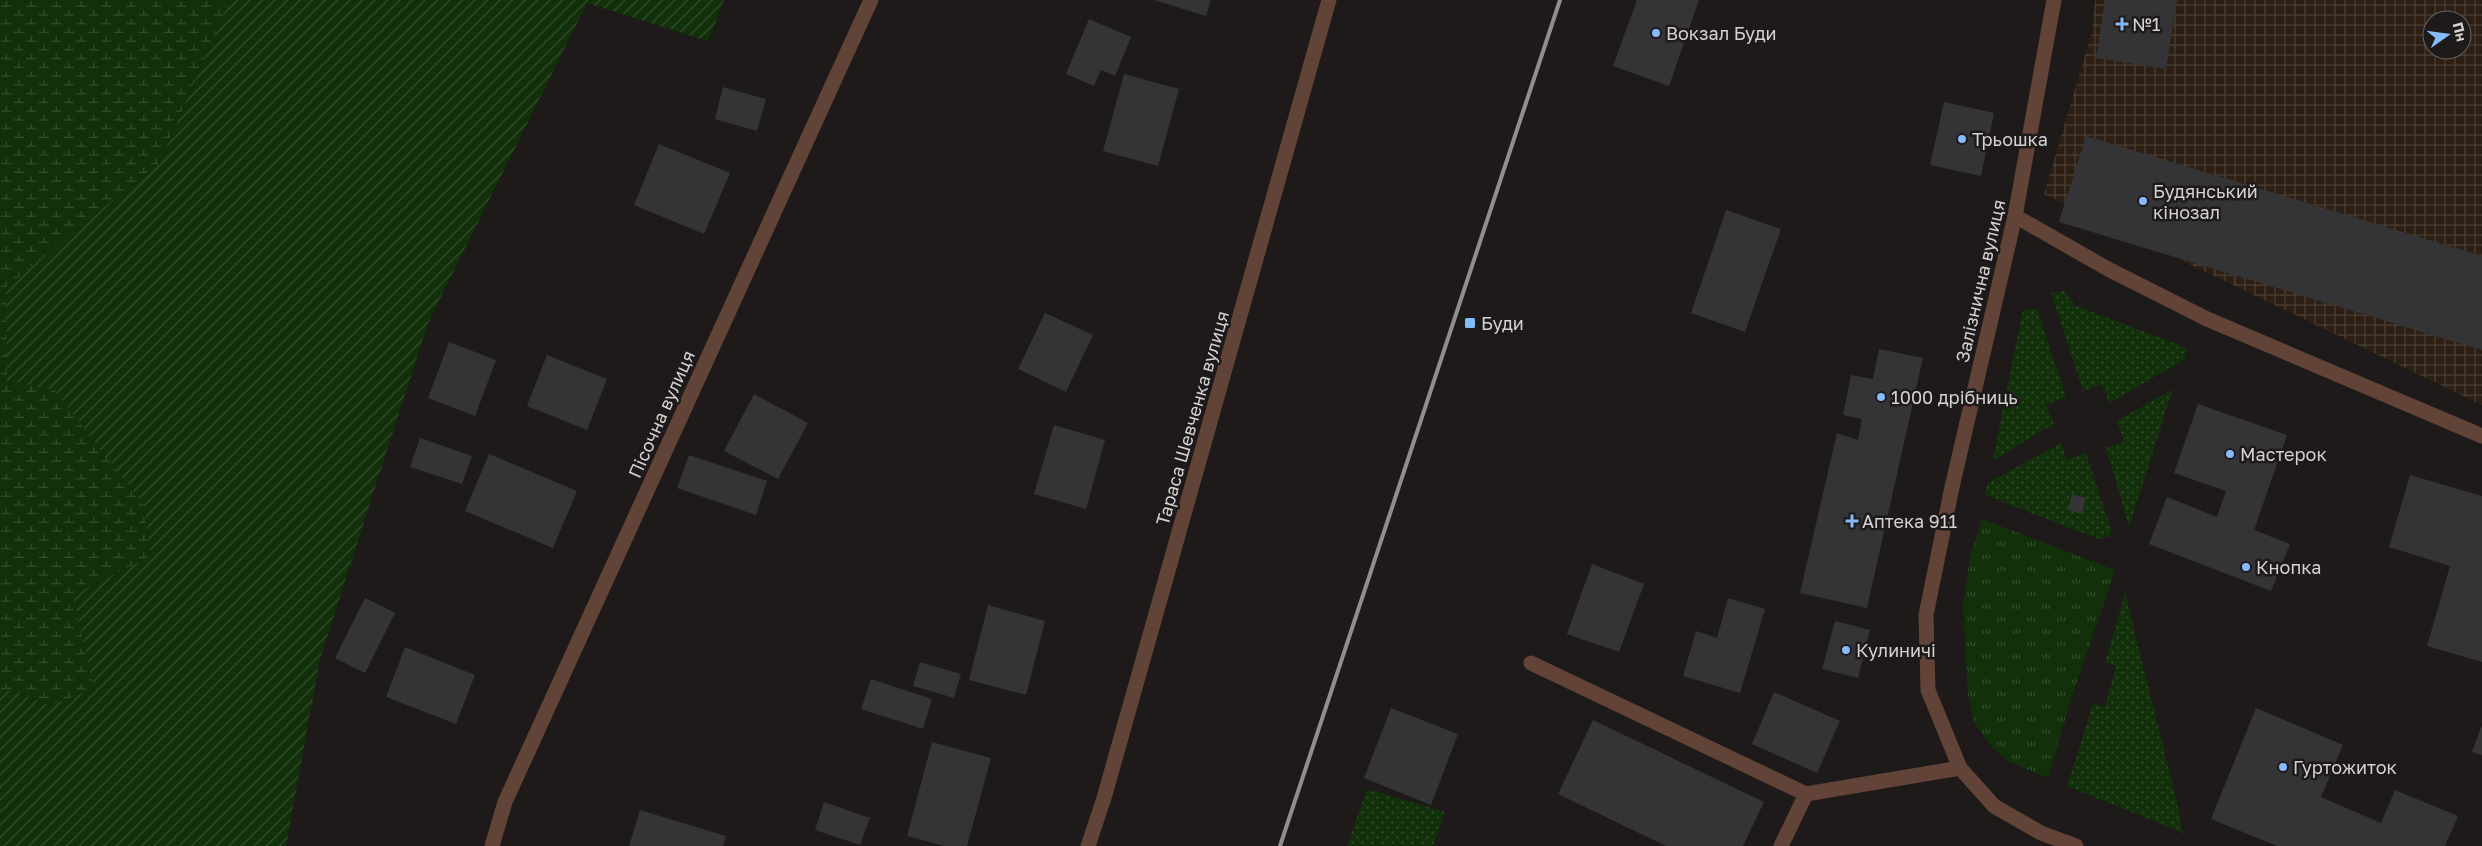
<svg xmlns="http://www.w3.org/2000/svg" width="2482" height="846" viewBox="0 0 2482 846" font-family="'Golos Text',sans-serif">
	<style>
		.industrial { fill: url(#industrial-grid); fill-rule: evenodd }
		.grass { fill: url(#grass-dots) }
		.wetland { fill: url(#wetland-marsh) }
		.park { fill: url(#park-tufts) }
		.garden { fill: url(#garden-furrows) }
		.building { fill: #343437 }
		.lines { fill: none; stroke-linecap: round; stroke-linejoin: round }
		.minor { stroke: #624337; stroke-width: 15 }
		.rail { stroke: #918f8e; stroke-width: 4 }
		.poi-dot { fill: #86bbfb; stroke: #1d1a19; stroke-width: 2 }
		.labels { text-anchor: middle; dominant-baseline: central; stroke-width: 5; stroke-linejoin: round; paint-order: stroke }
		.poi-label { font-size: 18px; fill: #d4d2d1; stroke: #1d1a19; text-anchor: start }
		.street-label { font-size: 18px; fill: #d4d2d1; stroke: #1d1a19 }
	</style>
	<defs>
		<pattern id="industrial-grid" width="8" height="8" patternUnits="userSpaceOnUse" patternTransform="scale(1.25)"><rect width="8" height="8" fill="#2d1f13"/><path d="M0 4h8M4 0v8" fill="none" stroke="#4b3f34"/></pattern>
		<pattern id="grass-dots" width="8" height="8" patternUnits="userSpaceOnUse" patternTransform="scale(1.25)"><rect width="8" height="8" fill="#12310a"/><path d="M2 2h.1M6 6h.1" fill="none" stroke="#344e2d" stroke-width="1.8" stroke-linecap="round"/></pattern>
		<pattern id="wetland-marsh" width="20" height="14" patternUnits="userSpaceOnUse" patternTransform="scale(1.25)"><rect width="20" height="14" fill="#12310a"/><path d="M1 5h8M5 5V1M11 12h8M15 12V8" fill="none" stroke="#344e2d"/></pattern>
		<pattern id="park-tufts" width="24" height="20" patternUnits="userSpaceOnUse" patternTransform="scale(1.25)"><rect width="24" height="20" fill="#12310a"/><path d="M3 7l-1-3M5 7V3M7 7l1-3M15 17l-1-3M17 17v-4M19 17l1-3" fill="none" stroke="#344e2d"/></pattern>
		<pattern id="garden-furrows" width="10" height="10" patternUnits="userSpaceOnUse" patternTransform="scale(1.25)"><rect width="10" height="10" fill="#12310a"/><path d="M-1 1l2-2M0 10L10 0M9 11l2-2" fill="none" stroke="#344e2d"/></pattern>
	</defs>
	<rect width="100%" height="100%" fill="#1d1a19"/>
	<path class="industrial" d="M 2095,0 L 2482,0 L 2482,405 L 2044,194 L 2092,32 ZM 2432,20 L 2462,20 L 2462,50 L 2432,50 Z"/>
	<g class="grass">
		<path d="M 2064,291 L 2074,305 L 2187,348 L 2184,360 L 2109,403 L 2102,384 L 2083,391 L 2051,293 Z"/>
		<path d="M 2037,309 L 2066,397 L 2046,405 L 2054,424 L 1993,460 L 2023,310 Z"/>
		<path d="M 2173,389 L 2129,526 L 2106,448 L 2124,442 L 2117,421 Z"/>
		<path d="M 2061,443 L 2067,460 L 2086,453 L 2111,529 L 2110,536 L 2099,539 L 1985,495 L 1988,483 Z"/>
		<path d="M 2125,593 L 2177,802 L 2183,833 L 2067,786 L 2093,704 L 2105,707 L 2116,666 L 2105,663 Z"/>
		<path d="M 1367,789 L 1445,812 L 1433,846 L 1347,846 Z"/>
	</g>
	<path class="wetland" d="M 0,0 L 230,0 L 160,162 L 6,287 L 7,381 L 54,389 L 144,505 L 151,556 L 73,595 L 94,689 L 51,705 L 5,689 L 0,693 Z"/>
	<path class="park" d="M 1982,519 L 2115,570 L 2072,696 L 2048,778 L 2008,761 L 1990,745 L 1974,722 L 1968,695 L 1963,606 L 1970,557 Z"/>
	<path class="garden" d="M 230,0 L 724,0 L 708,41 L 587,3 L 428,323 L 320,659 L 286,846 L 0,846 L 0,693 L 4,689 L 51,705 L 94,689 L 73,595 L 151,556 L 144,505 L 54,390 L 7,381 L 6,287 L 160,162 Z"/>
	<g class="building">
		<path d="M 1154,0 L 1211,0 L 1206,16 Z"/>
		<path d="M 1637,0 L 1699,0 L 1669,86 L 1613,66 Z"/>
		<path d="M 2105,0 L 2177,0 L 2166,69 L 2096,58 Z"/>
		<path d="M 1089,19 L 1131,37 L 1115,76 L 1101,70 L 1094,86 L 1066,74 Z"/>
		<path d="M 1124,74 L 1179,89 L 1158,166 L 1103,151 Z"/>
		<path d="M 723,87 L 766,99 L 757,131 L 715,119 Z"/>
		<path d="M 1944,102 L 1994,113 L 1981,176 L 1930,165 Z"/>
		<path d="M 2086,136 L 2482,256 L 2482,350 L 2059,222 Z"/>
		<path d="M 659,144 L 730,173 L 704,234 L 634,205 Z"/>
		<path d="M 1726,210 L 1781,229 L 1745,332 L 1691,313 Z"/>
		<path d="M 1045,313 L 1093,335 L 1066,392 L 1018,369 Z"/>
		<path d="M 449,342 L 496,360 L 475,416 L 428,398 Z"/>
		<path d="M 1879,349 L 1923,358 L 1867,608 L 1800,593 L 1837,433 L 1858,440 L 1862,419 L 1843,415 L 1851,375 L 1873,379 Z"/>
		<path d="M 547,355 L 607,379 L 587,430 L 527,406 Z"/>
		<path d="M 754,394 L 808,423 L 778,479 L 724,451 Z"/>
		<path d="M 2198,404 L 2287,435 L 2254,530 L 2290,544 L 2271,591 L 2149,544 L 2167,497 L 2217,517 L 2226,491 L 2174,473 Z"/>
		<path d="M 1054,425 L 1105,440 L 1086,509 L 1034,494 Z"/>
		<path d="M 420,438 L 472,456 L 462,484 L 410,467 Z"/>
		<path d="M 489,454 L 577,491 L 553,548 L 465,511 Z"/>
		<path d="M 689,455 L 767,481 L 756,515 L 677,488 Z"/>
		<path d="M 2410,475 L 2482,496 L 2482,662 L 2427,646 L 2450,566 L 2389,547 Z"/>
		<path d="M 2072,494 L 2086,498 L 2082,514 L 2068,510 Z"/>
		<path d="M 1592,564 L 1644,584 L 1619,652 L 1567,634 Z"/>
		<path d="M 365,598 L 395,613 L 365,673 L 335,658 Z"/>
		<path d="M 1728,598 L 1765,609 L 1740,693 L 1683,676 L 1696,631 L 1717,638 Z"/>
		<path d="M 988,605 L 1045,621 L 1026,695 L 969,680 Z"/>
		<path d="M 1835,621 L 1870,630 L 1858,678 L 1822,669 Z"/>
		<path d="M 405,647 L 475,675 L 456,724 L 386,697 Z"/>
		<path d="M 920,662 L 961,674 L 954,698 L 913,686 Z"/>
		<path d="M 871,679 L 932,699 L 923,729 L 861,709 Z"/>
		<path d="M 1774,692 L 1840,721 L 1817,773 L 1752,744 Z"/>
		<path d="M 1391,708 L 1458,734 L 1431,805 L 1364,778 Z"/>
		<path d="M 2256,708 L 2343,745 L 2321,797 L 2381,823 L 2395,790 L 2458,816 L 2445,846 L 2277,846 L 2211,819 Z"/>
		<path d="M 1593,720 L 1764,802 L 1743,846 L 1666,846 L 1558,794 Z"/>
		<path d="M 2482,725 L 2482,755 L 2472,752 Z"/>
		<path d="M 932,742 L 991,758 L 967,846 L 944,846 L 907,836 Z"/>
		<path d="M 824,802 L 870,818 L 860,845 L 815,830 Z"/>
		<path d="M 640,810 L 726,836 L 723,846 L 629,846 Z"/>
	</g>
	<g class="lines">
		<g class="minor">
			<path d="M 2054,0 L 2015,216 L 1952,487 L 1926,615 L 1928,690 L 1960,768 L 1994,806 L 2041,833 L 2076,846"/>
			<path d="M 2015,216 L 2108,269 L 2207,319 L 2482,436"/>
			<path d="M 1531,663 L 1806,794"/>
			<path d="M 492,846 L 505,802 L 871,0"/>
			<path d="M 1088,846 L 1104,798 L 1329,0"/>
			<path d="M 1781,846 L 1806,794 L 1960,768"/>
		</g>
		<path class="rail" d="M 1280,846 L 1560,0"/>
	</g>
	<g class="poi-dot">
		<path d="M2119.5 16.5h5v5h5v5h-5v5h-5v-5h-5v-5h5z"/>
		<circle cx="1656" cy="33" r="5"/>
		<circle cx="1962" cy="139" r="5"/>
		<circle cx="2143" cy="201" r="5"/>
		<rect x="1464" y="317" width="12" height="12" rx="2.5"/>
		<circle cx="1881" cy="397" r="5"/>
		<circle cx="2230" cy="454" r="5"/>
		<path d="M1849.5 513.5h5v5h5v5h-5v5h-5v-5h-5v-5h5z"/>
		<circle cx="2246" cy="567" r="5"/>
		<circle cx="1846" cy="650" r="5"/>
		<circle cx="2283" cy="767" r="5"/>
	</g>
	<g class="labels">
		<g class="poi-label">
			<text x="2132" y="24">№1</text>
			<text x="1666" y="33">Вокзал Буди</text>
			<text x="1972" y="139">Трьошка</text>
			<text x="2153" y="191">Будянський<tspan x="2153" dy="21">кінозал</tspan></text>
			<text x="1481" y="323">Буди</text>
			<text x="1891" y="397">1000 дрібниць</text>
			<text x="2240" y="454">Мастерок</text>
			<text x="1862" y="521">Аптека 911</text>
			<text x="2256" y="567">Кнопка</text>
			<text x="1856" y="650">Кулиничі</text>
			<text x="2293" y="767">Гуртожиток</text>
		</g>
		<g class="street-label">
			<text transform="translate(1980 281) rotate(-77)">Залізнична вулиця</text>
			<text transform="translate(661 414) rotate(-66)">Пісочна вулиця</text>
			<text transform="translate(1192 418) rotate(-74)">Тараса Шевченка вулиця</text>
		</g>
	</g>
	<g transform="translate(2447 35) rotate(76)"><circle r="24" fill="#1d1a19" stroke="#666463"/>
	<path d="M0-4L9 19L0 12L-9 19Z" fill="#86bbfb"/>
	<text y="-8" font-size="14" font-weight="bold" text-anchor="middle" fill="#d4d2d1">Пн</text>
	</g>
</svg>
